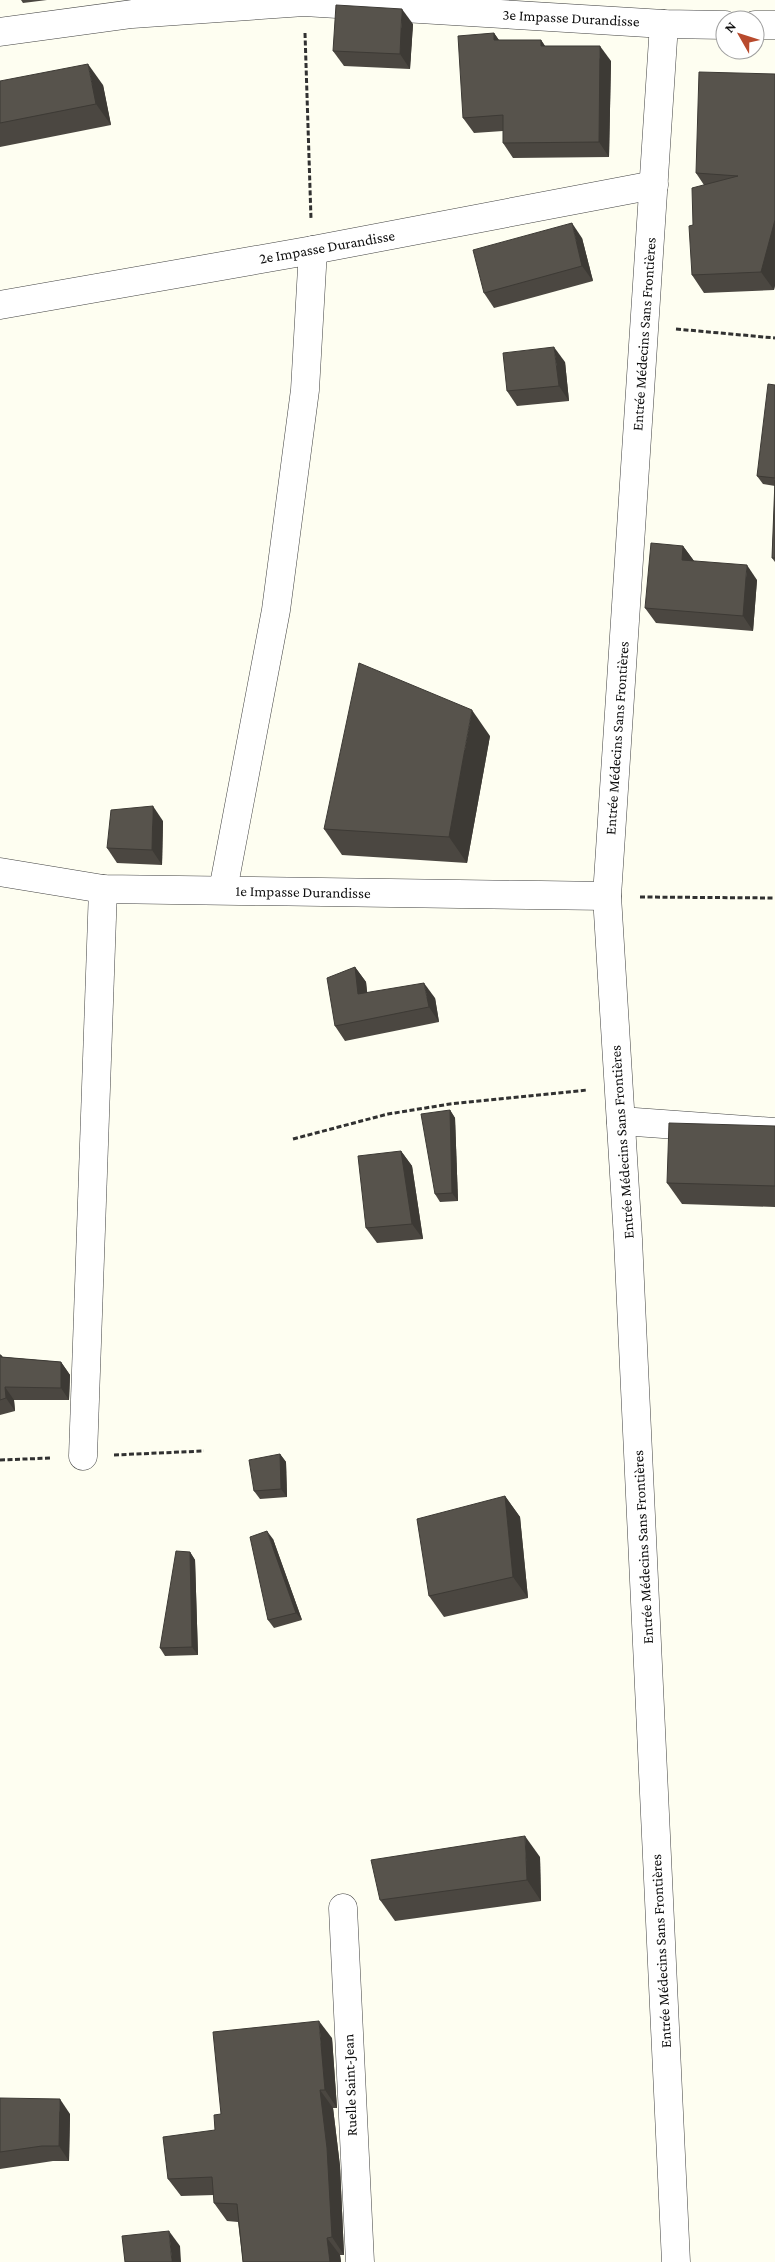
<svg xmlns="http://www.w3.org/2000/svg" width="775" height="2262" viewBox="0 0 775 2262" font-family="'Crimson Pro',serif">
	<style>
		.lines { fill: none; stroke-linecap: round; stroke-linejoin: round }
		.street-casing { stroke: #424242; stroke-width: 29 }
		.path { stroke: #313131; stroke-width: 3; stroke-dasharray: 5 2.5; stroke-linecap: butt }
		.street { stroke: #fff; stroke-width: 28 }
		.wall { fill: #4b4741 }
		.shaded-wall { fill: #3d3a35 }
		.building { fill: #57534c; stroke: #3d3a35 }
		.labels { text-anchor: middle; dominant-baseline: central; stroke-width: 5; stroke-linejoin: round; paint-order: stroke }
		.street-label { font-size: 15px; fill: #0f0f0f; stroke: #fff }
	</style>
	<rect width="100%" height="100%" fill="#fefef1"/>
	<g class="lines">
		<defs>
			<g id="street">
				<path d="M 664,24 L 607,896 L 628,1239 L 676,2262"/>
				<path d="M 755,25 L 775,25"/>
				<path d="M 0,32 L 132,14 L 304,2 L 664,24 L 725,25"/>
				<path d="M 0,305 L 313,250 L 654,185"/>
				<path d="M 0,872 L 103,889 L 607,896"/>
				<path d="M 223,890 L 276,610 L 305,390 L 313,250"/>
				<path d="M 621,1121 L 775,1132"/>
				<path d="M 83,1456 L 103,889"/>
				<path d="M 343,1908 L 360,2262"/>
			</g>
		</defs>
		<use href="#street" class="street-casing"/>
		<g class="path">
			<path d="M 305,33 L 311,219"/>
			<path d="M 676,329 L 775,338"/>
			<path d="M 640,897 L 775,898"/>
			<path d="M 293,1139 L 388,1114 L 450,1104 L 587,1090"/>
			<path d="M 114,1455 L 204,1451"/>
			<path d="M 0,1460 L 51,1458"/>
		</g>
		<use href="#street" class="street"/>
	</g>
	<g class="wall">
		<path d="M 21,0 L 47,0 L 23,3 Z"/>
		<path d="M 413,24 L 410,69 L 344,66 L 333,51 Z"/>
		<path d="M 494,33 L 499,40 L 541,40 L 545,46 L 611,61 L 609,157 L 513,158 L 503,143 L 503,131 L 474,133 L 463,118 Z"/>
		<path d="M 775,74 L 775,285 L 774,290 L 704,293 L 692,275 L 693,225 L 704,185 L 696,173 Z"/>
		<path d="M 0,81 L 103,85 L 111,125 L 0,147 Z"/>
		<path d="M 582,238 L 593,281 L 494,308 L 484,293 Z"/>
		<path d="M 565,362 L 569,401 L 517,406 L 507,391 Z"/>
		<path d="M 775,385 L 775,562 L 772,558 L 775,486 L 763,484 L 757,476 Z"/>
		<path d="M 683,546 L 694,561 L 757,580 L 753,631 L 656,623 L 645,608 Z"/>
		<path d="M 490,736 L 467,863 L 342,855 L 324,829 Z"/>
		<path d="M 163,821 L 162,865 L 117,863 L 107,848 Z"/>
		<path d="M 355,967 L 366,982 L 367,993 L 435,998 L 439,1022 L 345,1041 L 335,1026 Z"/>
		<path d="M 450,1110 L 455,1118 L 458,1201 L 440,1202 L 435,1194 Z"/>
		<path d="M 775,1126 L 775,1207 L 682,1204 L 667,1183 Z"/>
		<path d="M 401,1151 L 412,1166 L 423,1239 L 377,1243 L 366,1228 Z"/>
		<path d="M 0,1355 L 1,1355 L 3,1357 L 61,1362 L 70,1375 L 69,1400 L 14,1400 L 15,1411 L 0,1415 Z"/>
		<path d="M 280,1454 L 286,1462 L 287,1497 L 260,1499 L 254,1491 Z"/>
		<path d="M 505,1496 L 520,1517 L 528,1598 L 444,1617 L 429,1596 Z"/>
		<path d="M 273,1539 L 302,1620 L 274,1628 L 268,1620 Z"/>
		<path d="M 190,1552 L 195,1560 L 198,1655 L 165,1656 L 160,1648 Z"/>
		<path d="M 540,1857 L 541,1901 L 395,1921 L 380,1900 Z"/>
		<path d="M 332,2038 L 337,2108 L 333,2108 L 340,2166 L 344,2255 L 340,2255 L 341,2262 L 243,2262 L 238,2222 L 227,2221 L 214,2203 L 214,2195 L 181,2196 L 168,2179 L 215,2130 L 221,2114 Z"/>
		<path d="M 0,2098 L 70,2114 L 69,2161 L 53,2161 L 0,2169 Z"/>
	</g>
	<g class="shaded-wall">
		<path d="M 402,9 L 413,24 L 410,69 L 400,54 Z"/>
		<path d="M 494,33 L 504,48 L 494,40 Z"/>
		<path d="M 541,40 L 551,55 L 541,46 Z"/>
		<path d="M 600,46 L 611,61 L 609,157 L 599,142 Z"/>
		<path d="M 88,64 L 103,85 L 111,125 L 96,104 Z"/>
		<path d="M 775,220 L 775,285 L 774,290 L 761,272 Z"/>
		<path d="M 572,223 L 582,238 L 593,281 L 582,266 Z"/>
		<path d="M 554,347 L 565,362 L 569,401 L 559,386 Z"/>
		<path d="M 683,546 L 694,561 L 692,575 L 682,560 Z"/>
		<path d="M 747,565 L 757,580 L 753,631 L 743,616 Z"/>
		<path d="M 472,710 L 490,736 L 467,863 L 449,837 Z"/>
		<path d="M 153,806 L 163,821 L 162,865 L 152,850 Z"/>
		<path d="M 355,967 L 366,982 L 369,1009 L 358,994 Z"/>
		<path d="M 424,983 L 435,998 L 439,1022 L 429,1007 Z"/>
		<path d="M 450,1110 L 455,1118 L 458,1201 L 452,1193 Z"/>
		<path d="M 401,1151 L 412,1166 L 423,1239 L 412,1224 Z"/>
		<path d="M 61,1362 L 70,1375 L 69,1400 L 61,1388 Z"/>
		<path d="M 5,1387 L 14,1400 L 15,1411 L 6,1398 Z"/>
		<path d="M 280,1454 L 286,1462 L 287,1497 L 281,1489 Z"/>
		<path d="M 505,1496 L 520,1517 L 528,1598 L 513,1577 Z"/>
		<path d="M 267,1531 L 273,1539 L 302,1620 L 296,1613 Z"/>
		<path d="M 190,1552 L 195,1560 L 198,1655 L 192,1647 Z"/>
		<path d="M 525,1836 L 540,1857 L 541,1901 L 527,1880 Z"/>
		<path d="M 319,2021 L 332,2038 L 337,2108 L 325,2090 Z"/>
		<path d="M 320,2090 L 333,2108 L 340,2166 L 344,2255 L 332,2237 Z"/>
		<path d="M 60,2099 L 70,2114 L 69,2161 L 59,2146 Z"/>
		<path d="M 169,2231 L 180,2246 L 181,2262 L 172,2262 Z"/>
		<path d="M 327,2238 L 340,2255 L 341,2262 L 330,2262 Z"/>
	</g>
	<g class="building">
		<path d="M 336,5 L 402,9 L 400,54 L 333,51 Z"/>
		<path d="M 494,33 L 494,40 L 541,40 L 541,46 L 600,46 L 599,142 L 503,143 L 503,115 L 463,118 L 458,36 Z"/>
		<path d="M 88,64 L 96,104 L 0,123 L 0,81 Z"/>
		<path d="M 699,72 L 775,74 L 775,220 L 761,272 L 692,275 L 689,226 L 693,225 L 692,188 L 738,176 L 696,173 Z"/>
		<path d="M 572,223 L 582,266 L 484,293 L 473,250 Z"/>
		<path d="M 554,347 L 559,386 L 507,391 L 503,353 Z"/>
		<path d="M 768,384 L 775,385 L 775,478 L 757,476 Z"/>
		<path d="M 775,480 L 775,558 L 772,558 Z"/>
		<path d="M 651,543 L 683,546 L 682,560 L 747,565 L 743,616 L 645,608 Z"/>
		<path d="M 359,663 L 472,710 L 449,837 L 324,829 Z"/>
		<path d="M 153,806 L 152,850 L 107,848 L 111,810 Z"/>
		<path d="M 355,967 L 358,994 L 424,983 L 429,1007 L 335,1026 L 327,978 Z"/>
		<path d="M 450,1110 L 452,1193 L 435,1194 L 421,1114 Z"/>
		<path d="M 669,1123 L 775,1126 L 775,1186 L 667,1183 Z"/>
		<path d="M 401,1151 L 412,1224 L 366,1228 L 358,1156 Z"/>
		<path d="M 0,1355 L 1,1355 L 1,1357 L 61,1362 L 61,1388 L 5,1387 L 6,1398 L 0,1400 Z"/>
		<path d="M 280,1454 L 281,1489 L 254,1491 L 249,1460 Z"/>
		<path d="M 505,1496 L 513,1577 L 429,1596 L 417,1519 Z"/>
		<path d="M 267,1531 L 296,1613 L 268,1620 L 250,1537 Z"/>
		<path d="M 176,1551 L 190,1552 L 192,1647 L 160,1648 Z"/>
		<path d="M 525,1836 L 527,1880 L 380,1900 L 371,1860 Z"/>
		<path d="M 319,2021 L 325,2090 L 320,2090 L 327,2148 L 332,2237 L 327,2238 L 330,2262 L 243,2262 L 237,2204 L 214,2203 L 212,2177 L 168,2179 L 163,2137 L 215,2130 L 214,2115 L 221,2114 L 213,2032 Z"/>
		<path d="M 0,2098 L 60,2099 L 59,2146 L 42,2146 L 0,2152 Z"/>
		<path d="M 169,2231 L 172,2262 L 125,2262 L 122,2236 Z"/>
	</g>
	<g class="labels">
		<g class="street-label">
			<text transform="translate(571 18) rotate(3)">3e Impasse Durandisse</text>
			<text transform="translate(327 247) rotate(-10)">2e Impasse Durandisse</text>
			<text transform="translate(644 334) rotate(-86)">Entrée Médecins Sans Frontières</text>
			<text transform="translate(617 738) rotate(-86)">Entrée Médecins Sans Frontières</text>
			<text transform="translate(303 892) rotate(1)">1e Impasse Durandisse</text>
			<text transform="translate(622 1142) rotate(-94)">Entrée Médecins Sans Frontières</text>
			<text transform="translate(643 1547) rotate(-93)">Entrée Médecins Sans Frontières</text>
			<text transform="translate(661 1951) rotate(-93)">Entrée Médecins Sans Frontières</text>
			<text transform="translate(350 2085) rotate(-92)">Ruelle Saint-Jean</text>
		</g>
	</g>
	<g transform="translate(740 35) rotate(309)"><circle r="24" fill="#ffffff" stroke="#9f9f9f"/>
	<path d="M0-4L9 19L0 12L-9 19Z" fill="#b84a2d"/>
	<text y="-8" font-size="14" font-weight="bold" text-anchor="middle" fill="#0f0f0f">N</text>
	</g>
</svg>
